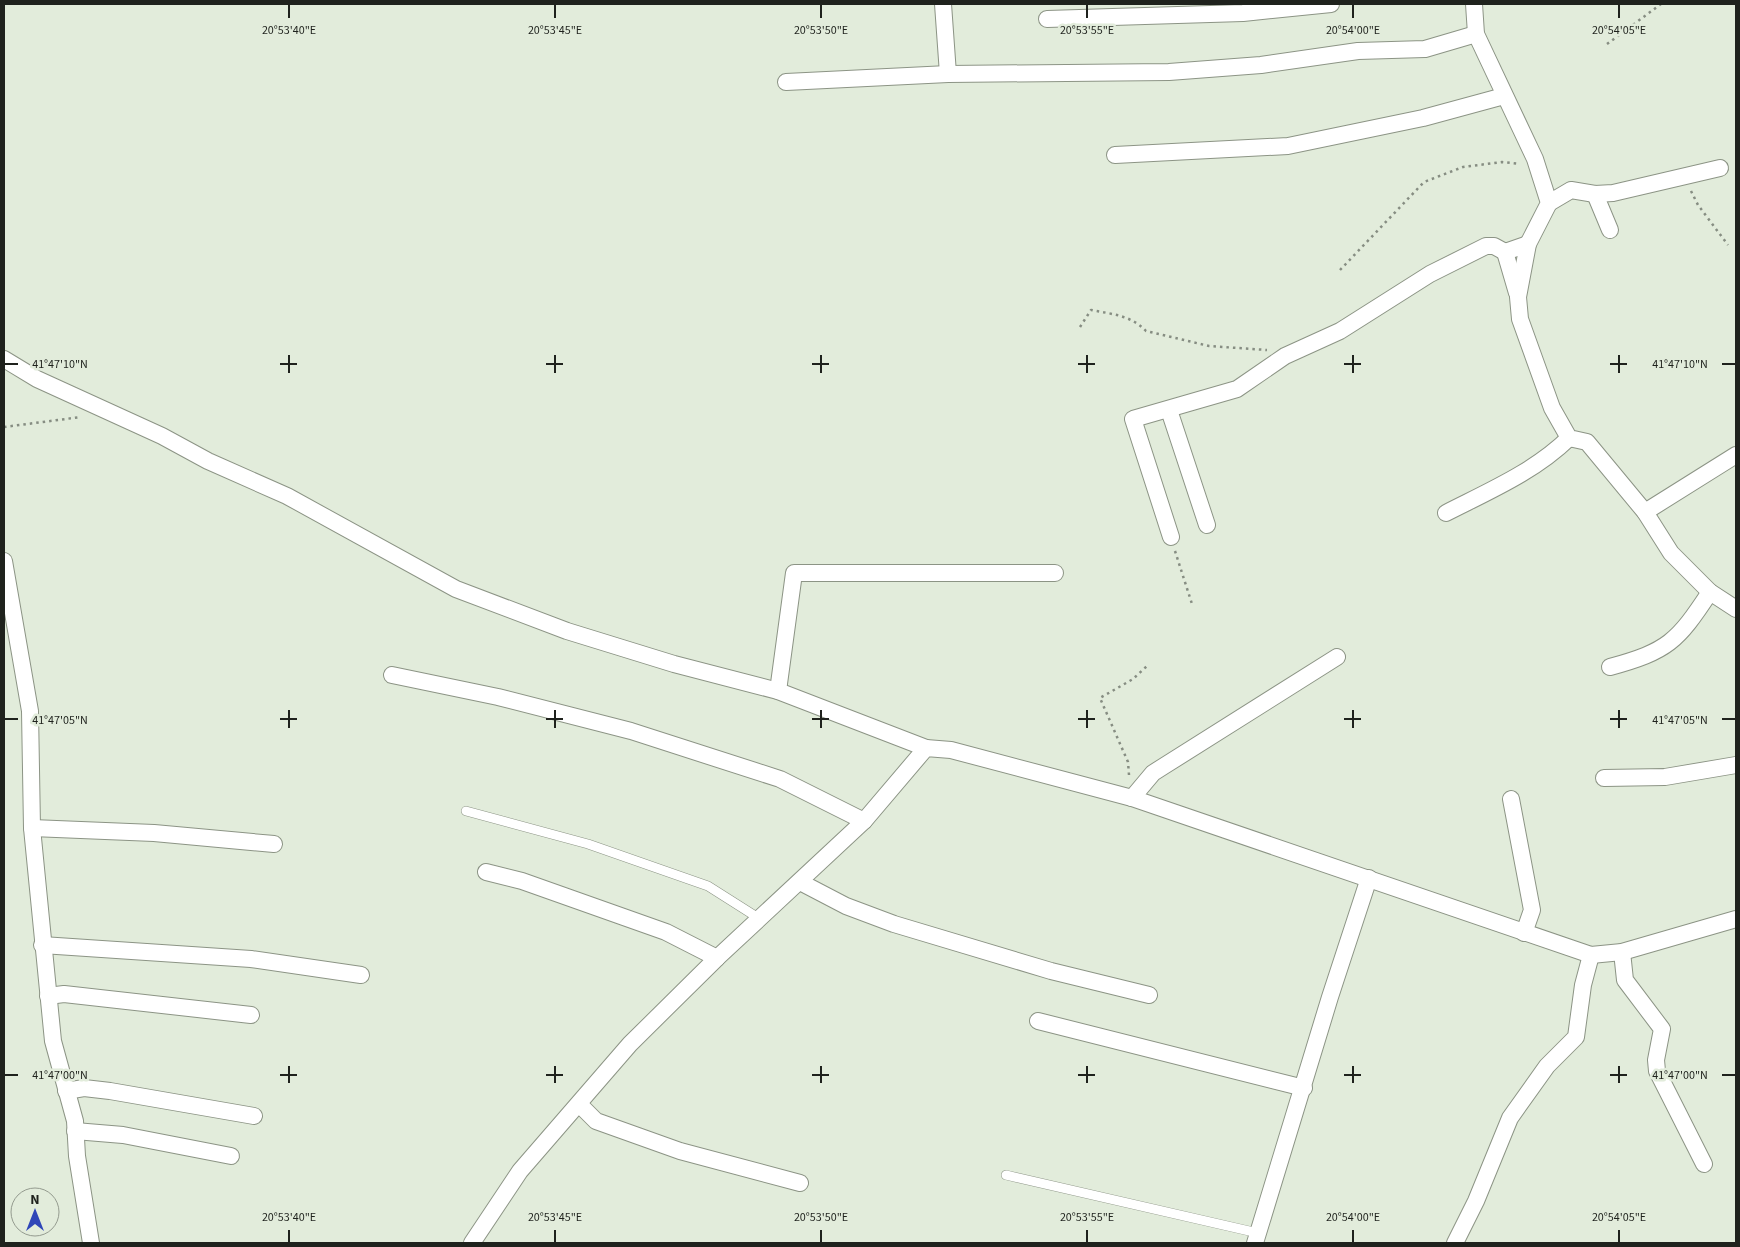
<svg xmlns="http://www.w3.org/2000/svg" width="1740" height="1247" viewBox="0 0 1740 1247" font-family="'Source Sans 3',sans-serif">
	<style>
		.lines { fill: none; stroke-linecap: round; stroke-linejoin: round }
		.lane-casing { stroke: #8c9485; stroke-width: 10 }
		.street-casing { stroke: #8c9485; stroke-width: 18 }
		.path { stroke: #868d82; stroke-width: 2.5; stroke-dasharray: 2.5 4; stroke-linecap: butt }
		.lane { stroke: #fff; stroke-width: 9 }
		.street { stroke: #fff; stroke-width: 16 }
		.ticks { fill: none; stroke: #1f221d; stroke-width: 2 }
		.ticks-label { font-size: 12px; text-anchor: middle; fill: #1f221d; stroke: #e2ecdb; stroke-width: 5; stroke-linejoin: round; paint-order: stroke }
	</style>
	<rect width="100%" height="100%" fill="#e2ecdb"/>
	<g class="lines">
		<defs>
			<g id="lane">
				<path d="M 466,811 L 588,844 L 708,886 L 760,919"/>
				<path d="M 1006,1175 L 1258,1233"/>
			</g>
			<g id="street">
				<path d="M 943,4 L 948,74"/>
				<path d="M 1474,4 L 1476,34 L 1535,159 L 1549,203 L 1528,244 L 1518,297 L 1520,319 L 1552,408 L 1569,438 L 1587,442 L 1645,512 L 1671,553 L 1710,592 L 1736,609"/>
				<path d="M 1047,19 L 1243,13 L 1331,4"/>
				<path d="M 786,82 L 948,74 L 1169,72 L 1261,65 L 1358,51 L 1425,49 L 1476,34"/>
				<path d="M 1115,155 L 1288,146 L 1423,118 L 1504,96"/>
				<path d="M 1595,194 L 1610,230"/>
				<path d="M 1549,203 L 1571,190 L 1595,194 L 1613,193 L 1720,168"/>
				<path d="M 1505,252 L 1517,293"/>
				<path d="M 4,359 L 37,379 L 162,436 L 208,461 L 287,496 L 456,589 L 567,631 L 674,664 L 778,691 L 926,748"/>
				<path d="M 1169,410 L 1207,525"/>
				<path d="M 1645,512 L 1736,455"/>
				<path d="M 1446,513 C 1489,491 1534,472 1569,438"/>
				<path d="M 1171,537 L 1133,419 L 1237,389 L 1285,356 L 1340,331 L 1430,274 L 1486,246 L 1494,246 L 1505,252 L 1528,244"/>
				<path d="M 4,561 L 30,711 L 32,828 L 53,1041 L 75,1121 L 77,1156 L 91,1243"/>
				<path d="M 1610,667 C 1668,651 1677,642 1710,592"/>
				<path d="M 392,675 L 498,697 L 631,731 L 780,779 L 864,821"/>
				<path d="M 778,691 L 794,573 L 1055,573"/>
				<path d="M 1604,778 L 1665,777 L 1736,765"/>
				<path d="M 1132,798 L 1153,773 L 1164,766 L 1337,657"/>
				<path d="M 1511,799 L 1532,910 L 1524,933"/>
				<path d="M 32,828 L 154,833 L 274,844"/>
				<path d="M 486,872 L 522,881 L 666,932 L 717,958"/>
				<path d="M 800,882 L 846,906 L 894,924 L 1051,971 L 1149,995"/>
				<path d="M 42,945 L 251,959 L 361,975"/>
				<path d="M 1622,952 L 1625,980 L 1662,1029 L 1656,1060 L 1657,1071 L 1704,1164"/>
				<path d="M 48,996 L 64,994 L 251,1015"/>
				<path d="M 1038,1021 L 1304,1088"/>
				<path d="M 66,1091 L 84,1088 L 110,1091 L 254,1116"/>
				<path d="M 579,1104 L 596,1121 L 680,1151 L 800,1183"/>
				<path d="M 75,1131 L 123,1135 L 231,1156"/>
				<path d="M 472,1243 L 520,1171 L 630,1044 L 717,958 L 864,821 L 926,748 L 951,750 L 1132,798 L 1591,955 L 1622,952 L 1736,919"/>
				<path d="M 1255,1243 L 1330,997 L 1369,878"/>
				<path d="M 1455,1243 L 1476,1201 L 1510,1118 L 1547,1066 L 1576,1037 L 1583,985 L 1591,955"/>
			</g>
		</defs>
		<use href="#lane" class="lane-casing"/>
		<use href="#street" class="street-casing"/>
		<g class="path">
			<path d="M 1607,44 L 1661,4"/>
			<path d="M 1691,191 L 1698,205 L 1728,245"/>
			<path d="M 1340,270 L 1424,182 L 1463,167 L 1502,162 L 1520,164"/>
			<path d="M 1080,327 L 1091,310 C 1111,314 1131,315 1146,331 L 1209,346 L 1267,350"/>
			<path d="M 4,427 L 81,417"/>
			<path d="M 1175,551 L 1192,604"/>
			<path d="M 1129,775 L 1128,762 L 1100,698 L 1133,679 L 1147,666"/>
		</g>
		<use href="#lane" class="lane"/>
		<use href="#street" class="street"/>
	</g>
	<path class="ticks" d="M 289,5 L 289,18M 555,5 L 555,18M 821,5 L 821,18M 1087,5 L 1087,18M 1353,5 L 1353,18M 1619,5 L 1619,18M 289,355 L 289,373M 555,355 L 555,373M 821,355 L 821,373M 1087,355 L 1087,373M 1353,355 L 1353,373M 1619,355 L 1619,373M 5,364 L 18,364M 280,364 L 297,364M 546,364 L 563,364M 812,364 L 829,364M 1078,364 L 1095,364M 1344,364 L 1361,364M 1610,364 L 1627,364M 1722,364 L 1735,364M 289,710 L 289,728M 555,710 L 555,728M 821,710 L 821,728M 1087,710 L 1087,728M 1353,710 L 1353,728M 1619,710 L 1619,728M 5,719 L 18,719M 280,719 L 297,719M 546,719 L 563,719M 812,719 L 829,719M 1078,719 L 1095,719M 1344,719 L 1361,719M 1610,719 L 1627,719M 1722,719 L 1735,719M 289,1066 L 289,1083M 555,1066 L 555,1083M 821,1066 L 821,1083M 1087,1066 L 1087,1083M 1353,1066 L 1353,1083M 1619,1066 L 1619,1083M 5,1075 L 18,1075M 280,1075 L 297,1075M 546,1075 L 563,1075M 812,1075 L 829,1075M 1078,1075 L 1095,1075M 1344,1075 L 1361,1075M 1610,1075 L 1627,1075M 1722,1075 L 1735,1075M 289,1230 L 289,1242M 555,1230 L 555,1242M 821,1230 L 821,1242M 1087,1230 L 1087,1242M 1353,1230 L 1353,1242M 1619,1230 L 1619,1242"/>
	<g class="ticks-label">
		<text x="289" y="34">20°53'40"E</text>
		<text x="555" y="34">20°53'45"E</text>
		<text x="821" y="34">20°53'50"E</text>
		<text x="1087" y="34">20°53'55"E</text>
		<text x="1353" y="34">20°54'00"E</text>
		<text x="1619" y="34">20°54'05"E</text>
		<text x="60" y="368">41°47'10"N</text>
		<text x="1680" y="368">41°47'10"N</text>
		<text x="60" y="724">41°47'05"N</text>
		<text x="1680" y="724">41°47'05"N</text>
		<text x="60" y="1079">41°47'00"N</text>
		<text x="1680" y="1079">41°47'00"N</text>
		<text x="289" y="1221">20°53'40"E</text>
		<text x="555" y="1221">20°53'45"E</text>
		<text x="821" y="1221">20°53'50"E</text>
		<text x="1087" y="1221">20°53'55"E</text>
		<text x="1353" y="1221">20°54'00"E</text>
		<text x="1619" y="1221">20°54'05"E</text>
	</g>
	<rect width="1740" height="1247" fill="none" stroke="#1f221d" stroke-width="10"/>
	<g transform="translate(35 1212)"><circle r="24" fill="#e2ecdb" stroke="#949b8f"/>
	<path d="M0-4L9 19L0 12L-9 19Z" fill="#2f46b8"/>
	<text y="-8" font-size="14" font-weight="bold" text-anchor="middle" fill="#1f221d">N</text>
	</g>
</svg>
